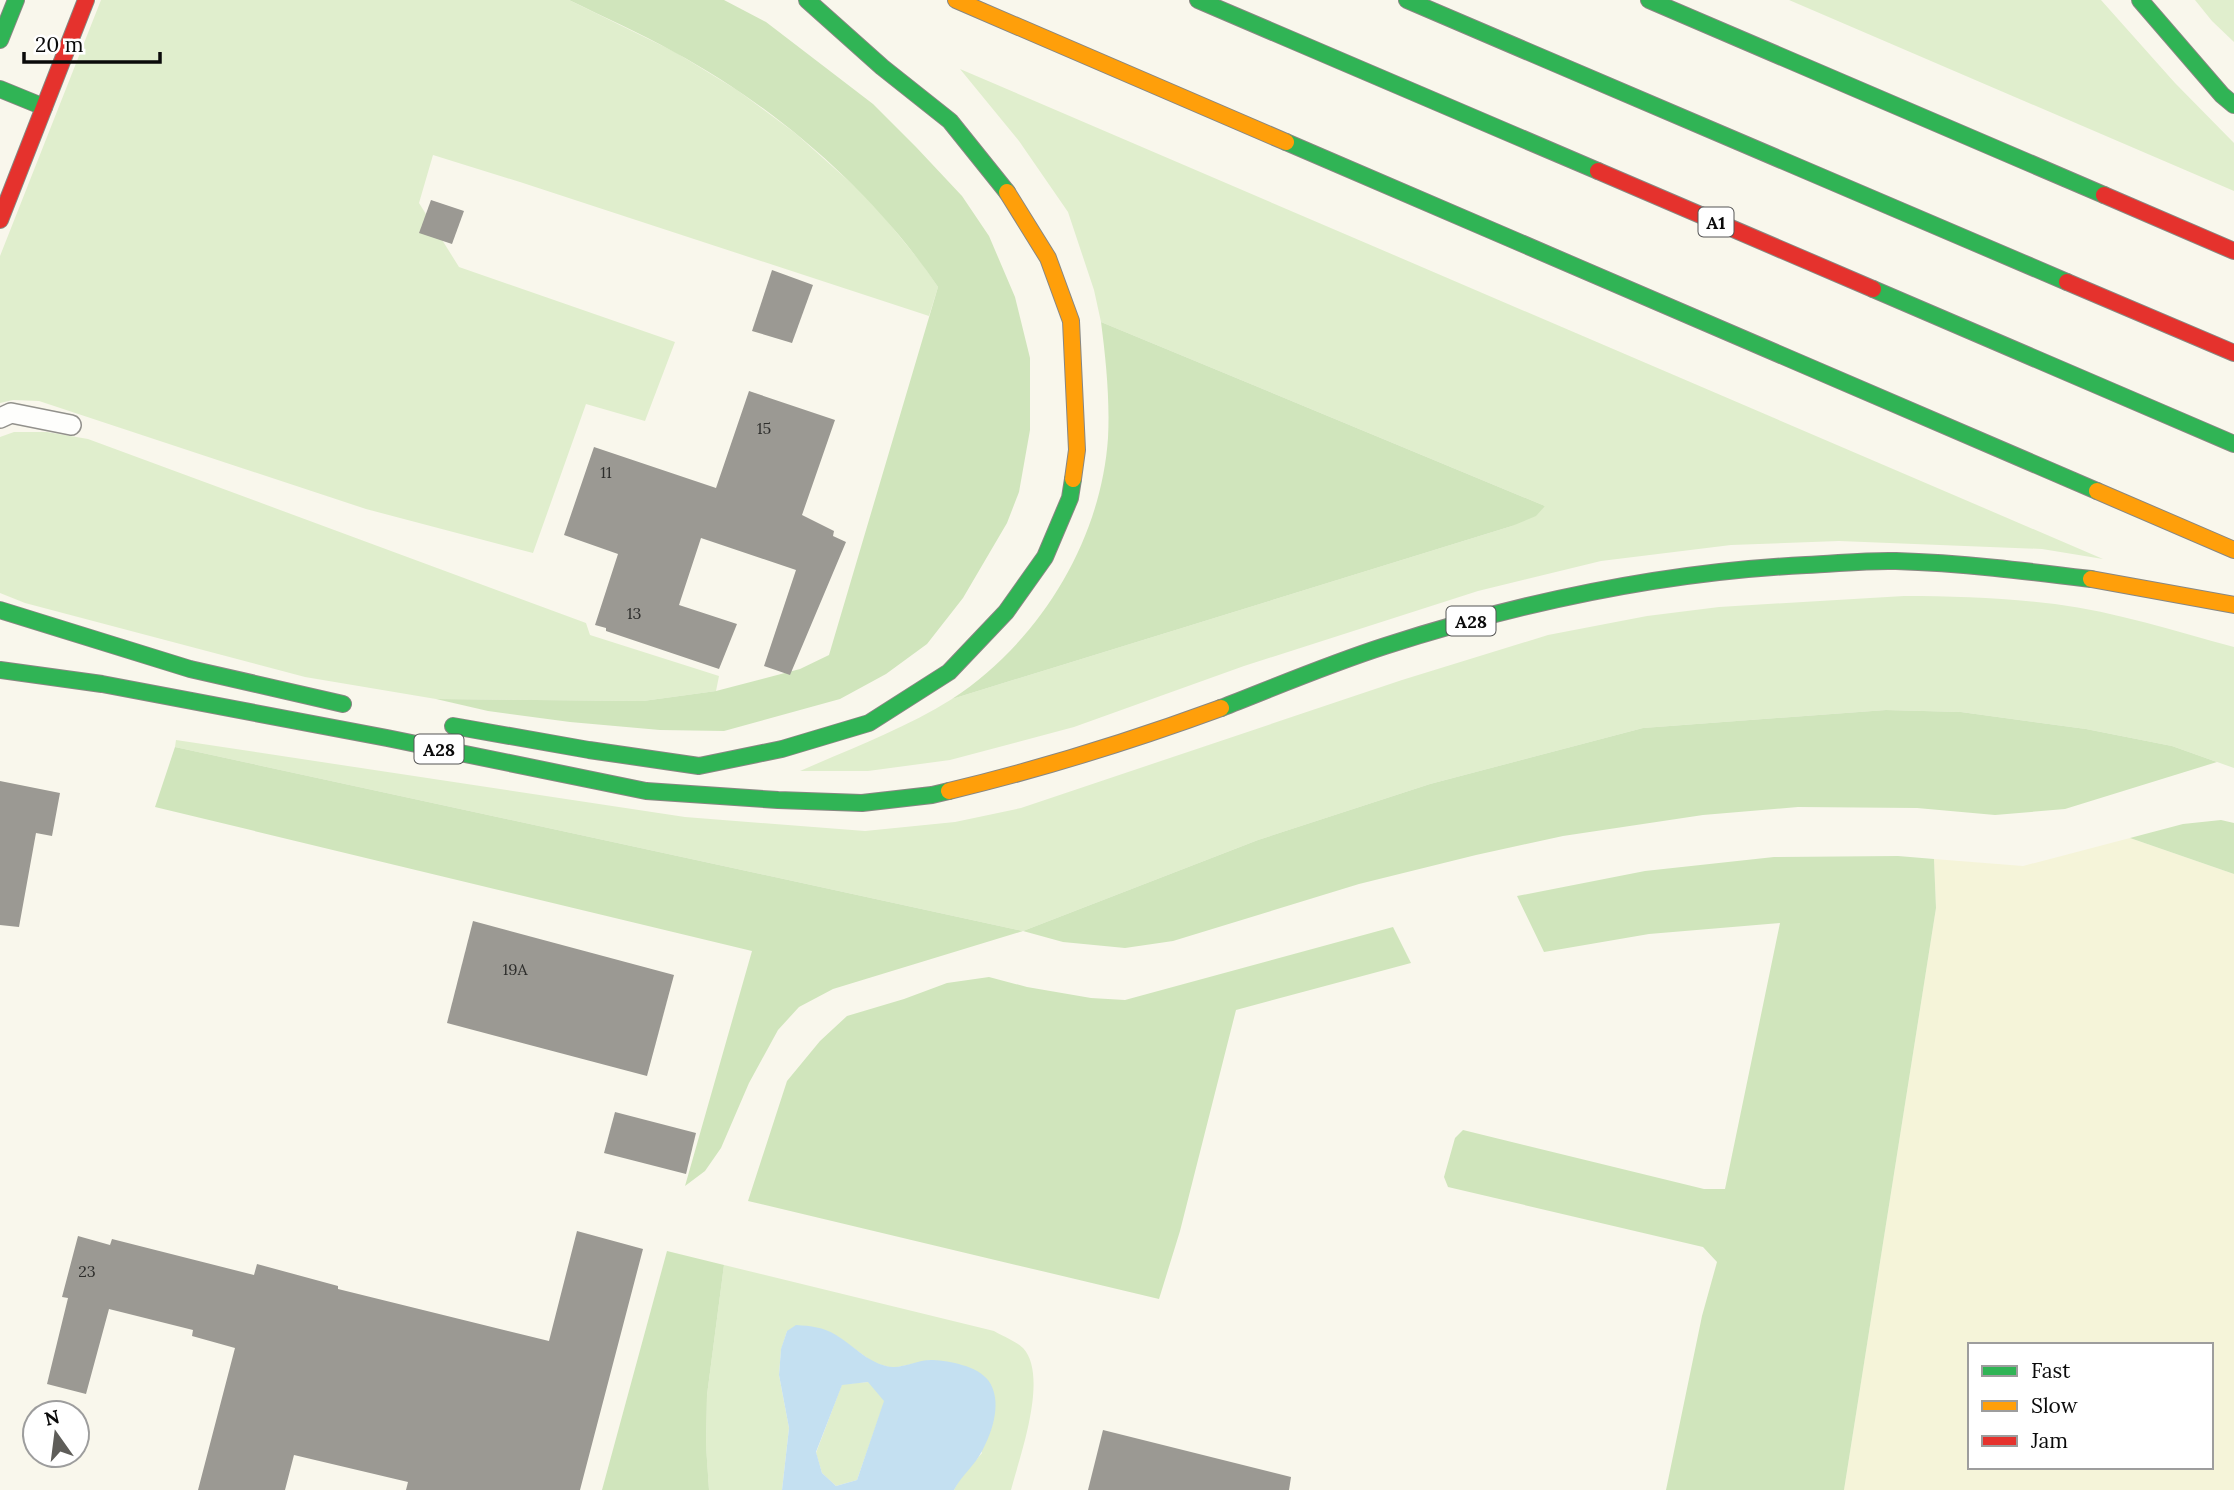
<svg xmlns="http://www.w3.org/2000/svg" width="2234" height="1490" viewBox="0 0 2234 1490" font-family="Lora,serif">
	<style>
		.farmland { fill: #f5f4d9; fill-rule: evenodd }
		.green { fill: #e0eecd }
		.forest { fill: #d0e5bc }
		.water { fill: #c4e0f1; fill-rule: evenodd }
		.building { fill: #9b9993 }
		.lines { fill: none; stroke-linecap: round; stroke-linejoin: round }
		.lane-casing { stroke: #92918c; stroke-width: 22 }
		.fast-casing { stroke: #888782; stroke-width: 18 }
		.slow-casing { stroke: #888782; stroke-width: 18 }
		.jam-casing { stroke: #888782; stroke-width: 18 }
		.lane { stroke: #fefefc; stroke-width: 19 }
		.fast { stroke: #30b455; stroke-width: 16 }
		.slow { stroke: #ff9f0a; stroke-width: 16 }
		.jam { stroke: #e5322d; stroke-width: 16 }
		.labels { text-anchor: middle; dominant-baseline: central; stroke-width: 7; stroke-linejoin: round; paint-order: stroke }
		.number-label { font-size: 16px; fill: #2e2e2c }
		.shield { fill: #fff; stroke: #545454; stroke-width: 2 }
		.shield-label { font-size: 18px; font-weight: bold; fill: #0a0a0a }
	</style>
	<rect width="100%" height="100%" fill="#f9f7ec"/>
	<path class="farmland" d="M 2130,838 L 2234,874 L 2234,1490 L 1844,1490 L 1936,908 L 1934,859 L 2023,866 ZM 1970,1345 L 2211,1345 L 2211,1467 L 1970,1467 Z"/>
	<g class="green">
		<path d="M 101,0 L 569,0 L 675,52 L 737,90 L 795,133 L 870,200 L 923,265 L 938,287 L 929,316 L 520,182 L 433,155 L 419,203 L 459,267 L 675,342 L 645,421 L 586,404 L 533,553 L 366,509 L 39,401 L 13,400 L 0,403 L 0,256 Z"/>
		<path d="M 1789,0 L 2101,0 L 2175,83 L 2234,143 L 2234,191 Z"/>
		<path d="M 2195,0 L 2234,0 L 2234,42 L 2212,21 Z"/>
		<path d="M 960,69 L 2103,559 L 2042,549 L 1839,541 L 1731,545 L 1601,561 L 1478,591 L 1244,666 L 1074,727 L 950,760 L 868,771 L 800,771 C 852,748 904,729 952,699 L 1512,526 L 1545,506 L 1101,322 L 1094,290 L 1068,212 L 1019,141 Z"/>
		<path d="M 14,432 L 47,432 L 88,439 L 586,623 L 590,635 L 719,676 L 716,691 L 643,701 L 436,699 L 305,677 L 25,603 L 0,593 L 0,437 Z"/>
		<path d="M 1904,596 C 1955,596 2005,598 2055,604 C 2116,612 2175,631 2234,647 L 2234,768 L 2172,746 L 2086,729 L 1961,712 L 1886,710 L 1643,728 L 1430,784 L 1258,840 L 1023,931 L 175,747 L 176,740 L 685,817 L 865,831 L 955,822 L 1021,808 L 1402,680 L 1548,635 L 1647,616 L 1719,607 Z"/>
		<path d="M 724,1265 L 994,1331 C 1002,1336 1016,1341 1023,1348 C 1049,1376 1020,1456 1011,1490 L 954,1490 L 960,1478 L 982,1453 L 931,1360 L 893,1368 L 874,1363 L 837,1336 L 787,1331 L 781,1350 L 779,1375 L 789,1428 L 782,1490 L 709,1490 L 706,1446 L 707,1395 Z"/>
		<path d="M 869,1382 L 885,1400 L 857,1480 L 836,1486 L 822,1473 L 816,1453 L 842,1384 Z"/>
	</g>
	<g class="forest">
		<path d="M 569,0 L 724,0 L 766,22 L 873,104 L 916,147 L 962,196 L 989,236 L 1015,297 L 1030,358 L 1030,430 L 1019,492 L 1007,523 L 963,598 L 927,644 L 886,674 L 840,699 L 724,731 L 660,730 L 570,722 L 488,711 L 436,699 L 643,701 L 716,691 L 800,669 L 829,655 L 938,287 C 873,191 776,107 674,52 C 640,33 604,17 569,0 Z"/>
		<path d="M 1101,322 L 1545,506 L 1536,516 L 1512,526 L 952,699 C 1038,643 1101,542 1108,438 C 1110,400 1106,360 1101,322 Z"/>
		<path d="M 1886,710 L 1961,712 L 2086,729 L 2172,746 L 2217,762 L 2065,809 L 1995,815 L 1917,808 L 1798,807 L 1703,815 L 1563,836 L 1476,855 L 1359,884 L 1173,941 L 1125,948 L 1063,942 L 1023,931 L 833,989 L 799,1007 L 778,1030 L 749,1083 L 721,1148 L 705,1171 L 685,1186 L 752,951 L 155,807 L 175,747 L 1023,931 L 1258,840 L 1430,784 L 1643,728 Z"/>
		<path d="M 2221,820 L 2234,823 L 2234,874 L 2130,838 L 2183,824 Z"/>
		<path d="M 1898,856 L 1934,859 L 1936,908 L 1844,1490 L 1666,1490 L 1702,1316 L 1717,1262 L 1703,1247 L 1448,1187 L 1444,1177 L 1455,1138 L 1463,1130 L 1704,1189 L 1725,1189 L 1780,923 L 1649,934 L 1544,952 L 1517,896 L 1645,871 L 1774,857 Z"/>
		<path d="M 1393,927 L 1411,963 L 1236,1010 L 1180,1231 L 1159,1299 L 748,1201 L 787,1081 L 820,1041 L 847,1016 L 904,999 L 947,983 L 989,977 L 1027,987 L 1091,998 L 1125,1000 Z"/>
		<path d="M 667,1251 L 724,1265 L 707,1395 L 706,1445 L 709,1490 L 602,1490 Z"/>
	</g>
	<path class="water" d="M 796,1325 C 811,1326 823,1327 836,1335 C 854,1346 866,1361 886,1366 C 902,1370 917,1359 933,1360 C 950,1361 977,1366 988,1380 C 1003,1400 993,1431 982,1451 C 975,1465 962,1475 954,1490 L 782,1490 L 789,1428 L 779,1375 L 781,1349 L 787,1331 ZM 868,1382 L 884,1401 L 857,1480 L 836,1486 L 822,1473 L 816,1452 L 842,1385 Z"/>
	<g class="building">
		<path d="M 431,200 L 464,211 L 452,244 L 419,233 Z"/>
		<path d="M 772,270 L 813,285 L 792,343 L 752,331 Z"/>
		<path d="M 749,391 L 835,420 L 802,515 L 834,531 L 833,536 L 846,542 L 790,675 L 764,666 L 796,570 L 701,538 L 679,605 L 737,624 L 719,669 L 606,631 L 606,628 L 595,625 L 618,554 L 564,535 L 594,447 L 716,488 Z"/>
		<path d="M 0,781 L 60,793 L 52,836 L 36,833 L 19,927 L 0,925 Z"/>
		<path d="M 473,921 L 674,975 L 647,1076 L 447,1023 Z"/>
		<path d="M 615,1112 L 696,1133 L 686,1174 L 604,1153 Z"/>
		<path d="M 577,1231 L 643,1249 L 580,1490 L 406,1490 L 408,1482 L 294,1455 L 285,1490 L 198,1490 L 235,1348 L 192,1336 L 193,1330 L 109,1309 L 86,1394 L 47,1384 L 68,1298 L 62,1297 L 78,1236 L 110,1245 L 112,1239 L 254,1275 L 257,1264 L 338,1286 L 338,1289 L 549,1341 Z"/>
		<path d="M 1103,1430 L 1291,1477 L 1289,1490 L 1088,1490 Z"/>
	</g>
	<g class="lines">
		<defs>
			<path id="lane" d="M 0,418 L 11,413 L 71,425"/>
			<g id="fast">
				<path d="M 807,0 L 882,67 L 950,121 L 1007,192"/>
				<path d="M 1198,0 L 1598,171"/>
				<path d="M 1407,0 L 2067,282"/>
				<path d="M 1649,0 L 2104,195"/>
				<path d="M 2140,0 L 2222,95 L 2234,105"/>
				<path d="M 0,40 L 16,0"/>
				<path d="M 0,89 L 44,107"/>
				<path d="M 1286,142 L 2097,491"/>
				<path d="M 1873,289 L 2234,444"/>
				<path d="M 0,610 L 190,669 L 343,704"/>
				<path d="M 0,670 L 102,684 L 387,738 L 646,791 L 778,800 L 862,803 L 932,795 L 949,791"/>
				<path d="M 1221,708 C 1275,687 1329,664 1385,646 C 1522,602 1661,572 1806,565 C 1835,564 1866,560 1896,561 C 1961,563 2026,571 2091,579"/>
				<path d="M 453,726 L 589,750 L 699,766 L 782,749 L 869,723 L 949,672 L 1006,612 L 1045,557 L 1070,498 L 1073,479"/>
			</g>
			<g id="slow">
				<path d="M 956,0 L 1286,142"/>
				<path d="M 1007,192 L 1048,258 L 1071,321 L 1077,450 L 1073,479"/>
				<path d="M 2097,491 L 2234,550"/>
				<path d="M 2091,579 L 2234,605"/>
				<path d="M 949,791 C 1041,769 1131,741 1221,708"/>
			</g>
			<g id="jam">
				<path d="M 1598,171 L 1873,289"/>
				<path d="M 2104,195 L 2234,251"/>
				<path d="M 0,220 L 86,0"/>
				<path d="M 2067,282 L 2234,353"/>
			</g>
		</defs>
		<use href="#lane" class="lane-casing"/>
		<use href="#fast" class="fast-casing"/>
		<use href="#slow" class="slow-casing"/>
		<use href="#jam" class="jam-casing"/>
		<use href="#lane" class="lane"/>
		<use href="#fast" class="fast"/>
		<use href="#slow" class="slow"/>
		<use href="#jam" class="jam"/>
	</g>
	<g class="labels">
		<g class="number-label">
			<text x="764" y="428">15</text>
			<text x="606" y="472">11</text>
			<text x="634" y="613">13</text>
			<text x="515" y="969">19A</text>
			<text x="87" y="1271">23</text>
		</g>
		<g class="shield">
			<rect x="1698.5" y="207.5" width="35" height="29" rx="5"/>
			<rect x="1446.5" y="606.5" width="49" height="29" rx="5"/>
			<rect x="414.5" y="734.5" width="49" height="29" rx="5"/>
		</g>
		<g class="shield-label">
			<text x="1716" y="222">A1</text>
			<text x="1471" y="621">A28</text>
			<text x="439" y="749">A28</text>
		</g>
	</g>
	<rect x="1968" y="1343" width="245" height="126" fill="#ffffff" stroke="#9d9d9d" stroke-width="2"/>
	<rect x="1982" y="1366" width="35" height="10" fill="#30b455" stroke="#9d9d9d" stroke-width="2"/>
	<text x="2031" y="1378" font-size="21" fill="#0a0a0a">Fast</text>
	<rect x="1982" y="1401" width="35" height="10" fill="#ff9f0a" stroke="#9d9d9d" stroke-width="2"/>
	<text x="2031" y="1413" font-size="21" fill="#0a0a0a">Slow</text>
	<rect x="1982" y="1436" width="35" height="10" fill="#e5322d" stroke="#9d9d9d" stroke-width="2"/>
	<text x="2031" y="1448" font-size="21" fill="#0a0a0a">Jam</text>
	<g transform="translate(56 1434) rotate(346)"><circle r="33" fill="#ffffff" stroke="#9d9d9d" stroke-width="2"/>
	<path d="M0-5L12 26L0 18L-12 26Z" fill="#5e5d59"/>
	<text y="-10" font-size="19" font-weight="bold" text-anchor="middle" fill="#0a0a0a">N</text>
	</g>
	<path d="M24 52v10h136v-10" fill="none" stroke="#0a0a0a" stroke-width="3.5"/>
	<text x="35" y="52" font-size="21" fill="#0a0a0a" stroke="#ffffff" stroke-width="5" paint-order="stroke">20 m</text>
</svg>
